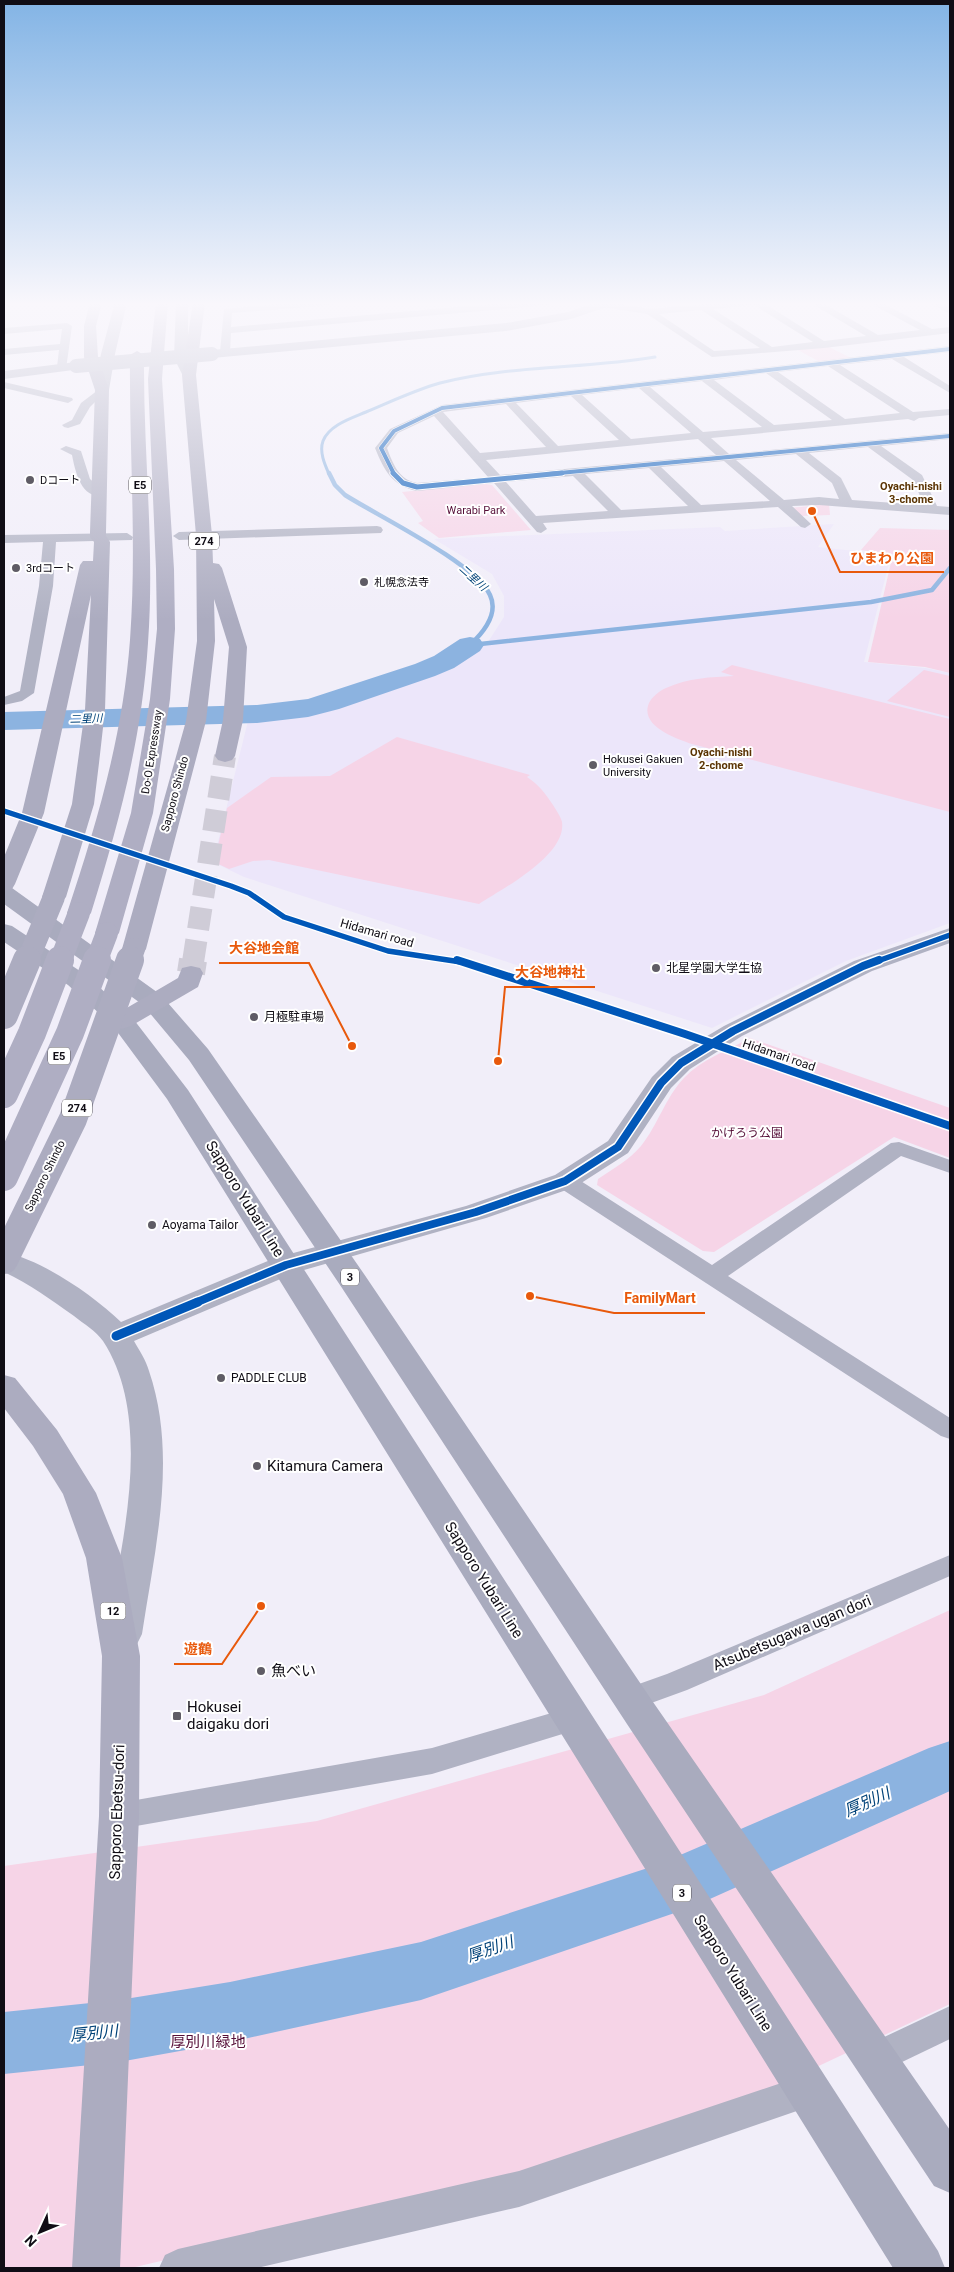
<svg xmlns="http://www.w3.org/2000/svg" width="954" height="2272" viewBox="0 0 954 2272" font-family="Roboto,'Noto Sans JP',sans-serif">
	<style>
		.built { fill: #ece6fa }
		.green { fill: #f6d4e7 }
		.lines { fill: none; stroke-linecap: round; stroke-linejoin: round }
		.stream-far1 { stroke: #8cb3e0; stroke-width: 3 }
		.stream { stroke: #8cb3e0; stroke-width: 4.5 }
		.river { fill: #8cb3e0; fill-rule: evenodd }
		.trunk-tunnel-far1 { stroke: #cfccd7; stroke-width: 22; stroke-dasharray: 22 11; stroke-linecap: butt }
		.trunk-tunnel { stroke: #cfccd7; stroke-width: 28; stroke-dasharray: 28 14; stroke-linecap: butt }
		.minor { fill: #b0b2c3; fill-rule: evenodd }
		.tertiary { fill: #b0b2c3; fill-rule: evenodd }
		.primary { fill: #a9abbe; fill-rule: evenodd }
		.trunk { fill: #acacc0; fill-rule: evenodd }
		.motorway { fill: #afaec3; fill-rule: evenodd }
		.tertiary-bridge { stroke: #b0b2c3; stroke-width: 14 }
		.trunk-bridge-far1 { stroke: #acacc0; stroke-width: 22 }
		.trunk-bridge { stroke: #acacc0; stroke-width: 28 }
		.motorway-bridge-far1 { stroke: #afaec3; stroke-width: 22 }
		.motorway-bridge { stroke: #afaec3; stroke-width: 28 }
		.cycleway-far4-casing { stroke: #fff; stroke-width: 5 }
		.cycleway-far3-casing { stroke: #fff; stroke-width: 7 }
		.cycleway-far2-casing { stroke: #fff; stroke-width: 8 }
		.cycleway-far1-casing { stroke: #fff; stroke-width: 11 }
		.cycleway-casing { stroke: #fff; stroke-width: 12 }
		.cycleway-far4 { stroke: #0057b8; stroke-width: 4 }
		.cycleway-far3 { stroke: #0057b8; stroke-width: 5 }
		.cycleway-far2 { stroke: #0057b8; stroke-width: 5.5 }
		.cycleway-far1 { stroke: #0057b8; stroke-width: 8 }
		.cycleway { stroke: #0057b8; stroke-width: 9 }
		.poi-dot { fill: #5f5c65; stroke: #fff; stroke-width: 2 }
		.labels { text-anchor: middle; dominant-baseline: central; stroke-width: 4; stroke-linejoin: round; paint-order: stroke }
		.far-poi-label { font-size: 11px; fill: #100d15; stroke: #fff; text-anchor: start }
		.shield { fill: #fff; stroke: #58565b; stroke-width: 1 }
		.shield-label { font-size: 11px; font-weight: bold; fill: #100d15 }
		.far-neighbourhood-label { font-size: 11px; font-weight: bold; fill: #5b3403; stroke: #fff }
		.far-park-label { font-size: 11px; fill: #560f38; stroke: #fff }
		.far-water-label { font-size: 11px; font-style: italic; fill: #004278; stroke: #fff }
		.far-street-label { font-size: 11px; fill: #100d15; stroke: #fff }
		.street-label { font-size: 12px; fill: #100d15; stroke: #fff }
		.poi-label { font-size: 12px; fill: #100d15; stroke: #fff; text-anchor: start }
		.park-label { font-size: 12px; fill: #560f38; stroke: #fff }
		.near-street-label { font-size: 15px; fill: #100d15; stroke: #fff }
		.near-poi-label { font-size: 15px; fill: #100d15; stroke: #fff; text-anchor: start }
		.near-park-label { font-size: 15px; fill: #560f38; stroke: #fff }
		.near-water-label { font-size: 16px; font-style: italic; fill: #004278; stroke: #fff }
		.leader { fill: none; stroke: #e8590c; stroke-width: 2 }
		.callout-dot { fill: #e8590c; stroke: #fff; stroke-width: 2 }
		.callout-label { font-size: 14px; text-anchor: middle; font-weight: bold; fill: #e8590c; stroke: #fff; stroke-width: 4; stroke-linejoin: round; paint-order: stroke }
	</style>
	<rect width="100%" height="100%" fill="#f1eef9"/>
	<path class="built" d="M 834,524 L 818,547 L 891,555 L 864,662 L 926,668 L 950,673 L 950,923 L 846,961 L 712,1028 L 244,877 L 213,862 L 248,721 L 325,712 L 359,701 L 452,667 L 469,658 L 488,642 L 504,617 L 504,596 L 492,574 L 434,539 L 720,527 L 725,531 Z"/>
	<g class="green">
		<path d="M 827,346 L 853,359 L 820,362 L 796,349 Z"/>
		<path d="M 486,484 L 492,485 L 531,530 L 439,538 L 418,523 L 423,521 L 402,492 Z"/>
		<path d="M 829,504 L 830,515 L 801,516 L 790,508 Z"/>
		<path d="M 880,528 L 950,530 L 950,673 L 925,667 L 868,662 L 893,554 L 861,550 Z"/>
		<path d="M 732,665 L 950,719 L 950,812 L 692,744 C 677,739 639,726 649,703 C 652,697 659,691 666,688 C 688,678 711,677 734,676 L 721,672 Z"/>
		<path d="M 924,670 L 950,676 L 950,717 L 887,701 Z"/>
		<path d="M 397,737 L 530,775 L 527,777 C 539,785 545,793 553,805 C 556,810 561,817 562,822 C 567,855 502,889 479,904 L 269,860 L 253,861 L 229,869 L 214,862 L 227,808 L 271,777 L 330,776 Z"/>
		<path d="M 750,1038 L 950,1108 L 950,1158 L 894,1137 L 714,1252 L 703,1251 L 597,1185 L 598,1179 C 613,1169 629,1160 641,1146 C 658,1125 665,1098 684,1078 C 701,1060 728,1050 750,1038 Z"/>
		<path d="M 950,1610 L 950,2004 L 713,2116 L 468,2189 L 131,2268 L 4,2268 L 4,1866 L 317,1821 L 764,1695 Z"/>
	</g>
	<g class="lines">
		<path class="stream-far1" d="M 329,474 C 325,465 319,452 323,441 C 329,425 352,418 366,412 C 390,402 415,390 440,383 C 510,365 584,369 655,357"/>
		<g class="stream">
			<path d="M 329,473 L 335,485 L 345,495 C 378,516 475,563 490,595 C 499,614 483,633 470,645"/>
			<path d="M 471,645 L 871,602 L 932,590 L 950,568"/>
		</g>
		<g class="river">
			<path d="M 470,637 L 480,639 L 484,645 L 480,651 L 454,668 L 435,676 L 339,709 L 308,717 L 257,723 L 4,730 L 4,712 L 257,705 L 308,699 L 415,664 L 434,656 L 460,639 Z"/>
			<path d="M 950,1741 L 950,1791 L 692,1907 L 421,2000 L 230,2042 L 119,2062 L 4,2074 L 4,2012 L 119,2000 L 230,1982 L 421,1942 L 657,1865 L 929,1748 Z"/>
		</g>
		<path class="trunk-tunnel-far1" d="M 193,962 L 225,756"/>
		<path class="trunk-tunnel" d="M 191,973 L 193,960"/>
		<g class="minor">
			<path d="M 297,302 L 337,302 L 332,305 L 232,313 L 231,327 L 514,302 L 554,302 L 549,305 L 231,333 L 230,352 L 225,355 L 220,352 L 224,309 Z"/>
			<path d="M 585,302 L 608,302 L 650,309 L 725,302 L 762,302 L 824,341 L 866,336 L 809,302 L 821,302 L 878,335 L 920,330 L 868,302 L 880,302 L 932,329 L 950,327 L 950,333 L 824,348 L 712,357 L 647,314 L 590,305 ZM 754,305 L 813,342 L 772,347 L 713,309 ZM 701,310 L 760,348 L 714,351 L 659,314 Z"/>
			<path d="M 928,302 L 940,302 L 950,307 L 950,314 Z"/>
			<path d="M 67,323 L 72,326 L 66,369 L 62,370 L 57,367 L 59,350 L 4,355 L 4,349 L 60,344 L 62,329 L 4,334 L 4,328 Z"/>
			<path d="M 950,346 L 950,352 L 904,357 L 950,386 L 950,393 L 892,359 L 840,365 L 913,412 L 950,409 L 950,415 L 919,418 L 914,421 L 908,419 L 711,438 L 729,454 L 950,433 L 950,439 L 881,446 L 922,475 L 937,506 L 950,507 L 950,515 L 819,505 L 792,506 L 811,524 L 805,528 L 801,527 L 778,507 L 543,523 L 547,529 L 541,533 L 537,532 L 494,483 L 417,491 C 392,486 384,470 375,448 L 390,429 L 442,405 ZM 828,366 L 900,413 L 845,419 L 778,372 ZM 766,373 L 832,420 L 774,425 L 714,380 ZM 702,381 L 762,427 L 703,432 L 650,387 ZM 639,388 L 691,433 L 631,439 L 582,395 ZM 571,396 L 619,440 L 558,446 L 516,403 ZM 506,404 L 546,447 L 480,453 L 443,412 ZM 434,416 L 488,477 L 417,483 C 399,480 393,464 387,448 L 398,433 ZM 698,439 L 716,455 L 500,475 L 486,460 ZM 868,447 L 913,480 L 924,505 L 852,500 L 841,478 L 809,453 ZM 796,454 L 832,483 L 839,499 L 819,497 L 784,500 L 736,460 ZM 724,461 L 770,501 L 701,505 L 661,467 ZM 649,468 L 688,506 L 621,510 L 585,474 ZM 573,476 L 608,511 L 536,516 L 506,482 Z"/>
			<path d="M 4,382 L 72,398 L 73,400 L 68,403 L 4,388 Z"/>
			<path d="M 102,387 L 107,390 L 90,407 L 80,424 L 68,428 L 64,427 L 62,425 L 72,420 L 81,403 Z"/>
			<path d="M 66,446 L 81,451 L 90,479 L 105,492 L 103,495 C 81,500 75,470 72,455 L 60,449 Z"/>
			<path d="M 377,526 L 381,527 L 383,530 L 381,533 L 179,540 L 173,536 L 179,532 Z"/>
			<path d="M 127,533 L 133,537 L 132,540 L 56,542 L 53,586 L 34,693 L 22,701 L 4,705 L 4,697 L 20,691 L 39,586 L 43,542 L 4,543 L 4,535 Z"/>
			<path d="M 899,1142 L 950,1160 L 950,1173 L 901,1156 L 728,1276 L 950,1418 L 950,1439 L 941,1436 L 557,1186 L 554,1181 L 557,1176 L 565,1174 L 573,1176 L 712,1265 L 891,1143 Z"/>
			<path d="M 950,1555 L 950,1576 L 687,1690 L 632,1710 L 622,1706 L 617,1698 L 622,1690 L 667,1674 Z"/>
			<path d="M 572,1707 L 582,1710 L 587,1719 L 582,1728 L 432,1774 L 119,1829 L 108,1825 L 104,1816 L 108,1807 L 119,1803 L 432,1748 Z"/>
			<path d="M 950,2006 L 950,2039 L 875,2075 L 863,2071 L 858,2059 L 863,2047 Z"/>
			<path d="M 808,2074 L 820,2079 L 825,2091 L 820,2103 L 519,2207 L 257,2268 L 159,2268 L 165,2255 L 178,2249 L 519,2171 Z"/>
		</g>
		<g class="tertiary">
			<path d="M 115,302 L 127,302 L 115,354 L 109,390 L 102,394 L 95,390 L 101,354 Z"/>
			<path d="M 176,302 L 188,302 L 188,358 L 196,375 L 189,379 L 184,378 L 174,358 Z"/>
			<path d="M 597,302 L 615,302 L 613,305 L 571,319 L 506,331 L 212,358 L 205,354 L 212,350 L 506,323 L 568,312 Z"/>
			<path d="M 76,362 L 83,366 L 81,369 L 4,379 L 4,371 Z"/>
			<path d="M 950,928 L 950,943 L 872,971 L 742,1036 L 690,1069 L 671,1088 L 628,1153 L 575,1187 L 486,1218 L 297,1272 L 134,1341 C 139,1350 146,1360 149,1371 C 178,1456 155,1548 142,1634 L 137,1644 L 124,1648 L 111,1644 L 106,1634 C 121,1547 155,1421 103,1341 C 96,1331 84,1324 74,1316 C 51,1300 30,1284 4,1272 L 4,1252 C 42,1260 93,1295 121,1322 L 275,1258 L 466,1206 L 555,1175 L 608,1141 L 652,1077 L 672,1057 L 724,1026 L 854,961 Z"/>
		</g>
		<g class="primary">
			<path d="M 4,886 L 12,888 L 161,995 L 208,1049 L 364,1274 L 653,1702 L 950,2130 L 950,2193 L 934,2186 L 627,1724 L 342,1288 L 189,1060 L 143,1005 L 4,904 Z"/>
			<path d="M 4,924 L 12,926 L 86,975 L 131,1016 L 188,1090 L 938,2251 L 945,2268 L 893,2268 L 167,1099 L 113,1026 L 68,985 L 4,942 Z"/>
		</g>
		<g class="trunk">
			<path d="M 90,302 L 102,302 L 96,326 L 98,357 L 109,390 L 106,532 L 106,536 L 110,542 L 105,710 L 99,763 L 94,804 L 66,897 L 62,902 L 54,904 L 46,902 L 42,897 L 72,804 L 85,710 L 91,595 L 44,813 L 15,884 L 12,889 L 4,891 L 4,857 L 22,813 L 80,565 L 83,561 L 93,561 L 94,542 L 90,537 L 90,532 L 95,390 L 84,357 L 84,326 Z"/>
			<path d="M 193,302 L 205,302 L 196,375 L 212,535 L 213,563 L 219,564 L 222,568 L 247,647 L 243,720 L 235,756 L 232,760 L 225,762 L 218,760 L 215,756 L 223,720 L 229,647 L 214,599 L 215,641 L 206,721 L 146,949 L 143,954 L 134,956 L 125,954 L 122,949 L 186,721 L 197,641 L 196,535 L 182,375 Z"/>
			<path d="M 191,966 L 200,968 L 203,973 L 198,987 L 131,1026 L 122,1029 L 113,1026 L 109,1021 L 113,1016 L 178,978 L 182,968 Z"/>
			<path d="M 4,1375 L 15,1378 L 57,1430 L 96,1493 L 122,1558 L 140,1656 L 139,1816 L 120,2268 L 72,2268 L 99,1816 L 102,1656 L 86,1558 L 63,1494 L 33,1446 L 4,1408 Z"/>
		</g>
		<g class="motorway">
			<path d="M 156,302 L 168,302 L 162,379 L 174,569 L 175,629 L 170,699 L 153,813 L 119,933 L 115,938 L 107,940 L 99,938 L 95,933 L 131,813 L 150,699 L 157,629 L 156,569 L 148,379 Z"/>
			<path d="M 137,351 L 144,355 C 143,451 155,547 148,643 C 142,738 119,823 91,913 L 87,918 L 79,920 L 71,918 L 67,913 C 97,823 123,735 130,640 C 137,545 129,450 130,355 Z"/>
		</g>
		<path class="tertiary-bridge" d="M 76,366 L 212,354"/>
		<g class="trunk-bridge-far1">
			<path d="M 27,962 L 54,897"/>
			<path d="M 129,962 L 134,949"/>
		</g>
		<g class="trunk-bridge">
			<path d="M 4,1015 L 27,960"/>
			<path d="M 4,1260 L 73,1119 L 130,960"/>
		</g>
		<g class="motorway-bridge-far1">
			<path d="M 60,962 L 79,913"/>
			<path d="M 96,962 L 107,933"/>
		</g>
		<g class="motorway-bridge">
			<path d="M 4,1094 L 32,1033 L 60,960"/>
			<path d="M 4,1177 L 70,1033 L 97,960"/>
		</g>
		<defs>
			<g id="cycleway-far4">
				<path d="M 394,474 L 381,448 L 394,431 L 442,408 L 950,349"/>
				<path d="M 549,474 L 950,436"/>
			</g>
			<path id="cycleway-far3" d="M 393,473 L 403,483 L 417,487 L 562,473"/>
			<g id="cycleway-far2">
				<path d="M 4,811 L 231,886 L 249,893 L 284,917 L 388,951 L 461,962"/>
				<path d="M 875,962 L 950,935"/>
			</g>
			<g id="cycleway-far1">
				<path d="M 457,960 L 685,1034 L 950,1126"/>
				<path d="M 195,1303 L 286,1265 L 476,1212 L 565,1181 L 618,1147 L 661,1083 L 681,1063 L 733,1031 L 863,966 L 879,960"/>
			</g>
			<path id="cycleway" d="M 116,1336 L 198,1302"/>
		</defs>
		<use href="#cycleway-far4" class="cycleway-far4-casing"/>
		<use href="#cycleway-far3" class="cycleway-far3-casing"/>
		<use href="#cycleway-far2" class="cycleway-far2-casing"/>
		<use href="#cycleway-far1" class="cycleway-far1-casing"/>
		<use href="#cycleway" class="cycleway-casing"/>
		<use href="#cycleway-far4" class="cycleway-far4"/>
		<use href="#cycleway-far3" class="cycleway-far3"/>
		<use href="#cycleway-far2" class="cycleway-far2"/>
		<use href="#cycleway-far1" class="cycleway-far1"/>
		<use href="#cycleway" class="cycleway"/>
	</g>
	<linearGradient id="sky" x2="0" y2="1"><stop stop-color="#83b4e5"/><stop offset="0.49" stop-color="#f9f7fc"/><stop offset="1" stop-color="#f9f7fc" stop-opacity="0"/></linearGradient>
	<rect width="954" height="620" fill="url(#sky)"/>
	<g class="poi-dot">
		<circle cx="30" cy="480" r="5"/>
		<circle cx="16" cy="568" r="5"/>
		<circle cx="364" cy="582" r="5"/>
		<circle cx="593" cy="765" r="5"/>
		<circle cx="656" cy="968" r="5"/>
		<circle cx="254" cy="1017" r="5"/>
		<circle cx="152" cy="1225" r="5"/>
		<circle cx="221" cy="1378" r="5"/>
		<circle cx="257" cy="1466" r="5"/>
		<circle cx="261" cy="1671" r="5"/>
		<rect x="172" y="1711" width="10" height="10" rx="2.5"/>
	</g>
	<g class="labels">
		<g class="far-poi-label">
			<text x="40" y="480">Dコート</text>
			<text x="26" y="568">3rdコート</text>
			<text x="374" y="582">札幌念法寺</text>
			<text x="603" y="759">Hokusei Gakuen<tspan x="603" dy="13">University</tspan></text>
		</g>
		<g class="shield">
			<rect x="129" y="476.5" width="22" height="17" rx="4"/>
			<rect x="189" y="532.5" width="30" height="17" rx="4"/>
			<rect x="48" y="1047.5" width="22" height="17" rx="4"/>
			<rect x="62" y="1099.5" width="30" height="17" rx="4"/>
			<rect x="341" y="1268.5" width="18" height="17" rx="4"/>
			<rect x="100.5" y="1602.5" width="25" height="17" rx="4"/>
			<rect x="673" y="1884.5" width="18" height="17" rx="4"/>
		</g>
		<g class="shield-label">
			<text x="140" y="485">E5</text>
			<text x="204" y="541">274</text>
			<text x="59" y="1056">E5</text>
			<text x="77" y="1108">274</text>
			<text x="350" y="1277">3</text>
			<text x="113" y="1611">12</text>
			<text x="682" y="1893">3</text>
		</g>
		<g class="far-neighbourhood-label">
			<text x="911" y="486">Oyachi-nishi<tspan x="911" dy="13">3-chome</tspan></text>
			<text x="721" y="752">Oyachi-nishi<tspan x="721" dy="13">2-chome</tspan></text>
		</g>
		<g class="far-park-label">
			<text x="476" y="510">Warabi Park</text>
		</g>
		<g class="far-water-label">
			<text transform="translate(473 578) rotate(42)">二里川</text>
			<text transform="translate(86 719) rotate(-2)">二里川</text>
		</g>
		<g class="far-street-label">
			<text transform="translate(152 752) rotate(-81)">Do-O Expressway</text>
			<text transform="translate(175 794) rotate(-75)">Sapporo Shindo</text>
			<text transform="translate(45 1176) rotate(-64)">Sapporo Shindo</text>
		</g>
		<g class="street-label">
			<text transform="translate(377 933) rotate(16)">Hidamari road</text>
			<text transform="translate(779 1055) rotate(19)">Hidamari road</text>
		</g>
		<g class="poi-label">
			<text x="666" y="968">北星学園大学生協</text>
			<text x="264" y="1017">月極駐車場</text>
			<text x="162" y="1225">Aoyama Tailor</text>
			<text x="231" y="1378">PADDLE CLUB</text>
		</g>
		<g class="park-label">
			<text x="747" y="1133">かげろう公園</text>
		</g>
		<g class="near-street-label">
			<text transform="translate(245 1199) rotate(58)">Sapporo Yubari Line</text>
			<text transform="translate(484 1580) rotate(58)">Sapporo Yubari Line</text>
			<text transform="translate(792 1633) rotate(-23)">Atsubetsugawa ugan dori</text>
			<text transform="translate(117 1812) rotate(-88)">Sapporo Ebetsu-dori</text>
			<text transform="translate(733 1973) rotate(58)">Sapporo Yubari Line</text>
		</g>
		<g class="near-poi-label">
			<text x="267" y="1466">Kitamura Camera</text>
			<text x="271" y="1671">魚べい</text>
			<text x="187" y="1707">Hokusei<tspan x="187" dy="17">daigaku dori</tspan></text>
		</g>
		<g class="near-park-label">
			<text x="208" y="2042">厚別川緑地</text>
		</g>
		<g class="near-water-label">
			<text transform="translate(867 1802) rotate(-24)">厚別川</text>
			<text transform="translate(490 1949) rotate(-19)">厚別川</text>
			<text transform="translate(94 2033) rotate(-6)">厚別川</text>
		</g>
	</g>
	<path class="leader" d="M812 511L840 572H944M352 1046L309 963H219M498 1061L505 987H595M530 1296L614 1313H705M261 1606L222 1664H174"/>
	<g class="callout-dot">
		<circle cx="812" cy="511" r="5"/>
		<circle cx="352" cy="1046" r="5"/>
		<circle cx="498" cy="1061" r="5"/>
		<circle cx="530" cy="1296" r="5"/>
		<circle cx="261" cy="1606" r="5"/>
	</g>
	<g class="callout-label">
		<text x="892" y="563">ひまわり公園</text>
		<text x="264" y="953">大谷地会館</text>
		<text x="550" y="977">大谷地神社</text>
		<text x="660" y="1303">FamilyMart</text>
		<text x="198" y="1654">遊鶴</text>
	</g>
	<rect width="954" height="2272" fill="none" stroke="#100d15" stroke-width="10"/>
	<g transform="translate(40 2232) rotate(226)" stroke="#ffffff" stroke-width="4" paint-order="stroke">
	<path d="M0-4L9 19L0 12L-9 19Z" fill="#100d15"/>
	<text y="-8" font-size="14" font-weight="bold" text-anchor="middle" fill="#100d15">N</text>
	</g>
</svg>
